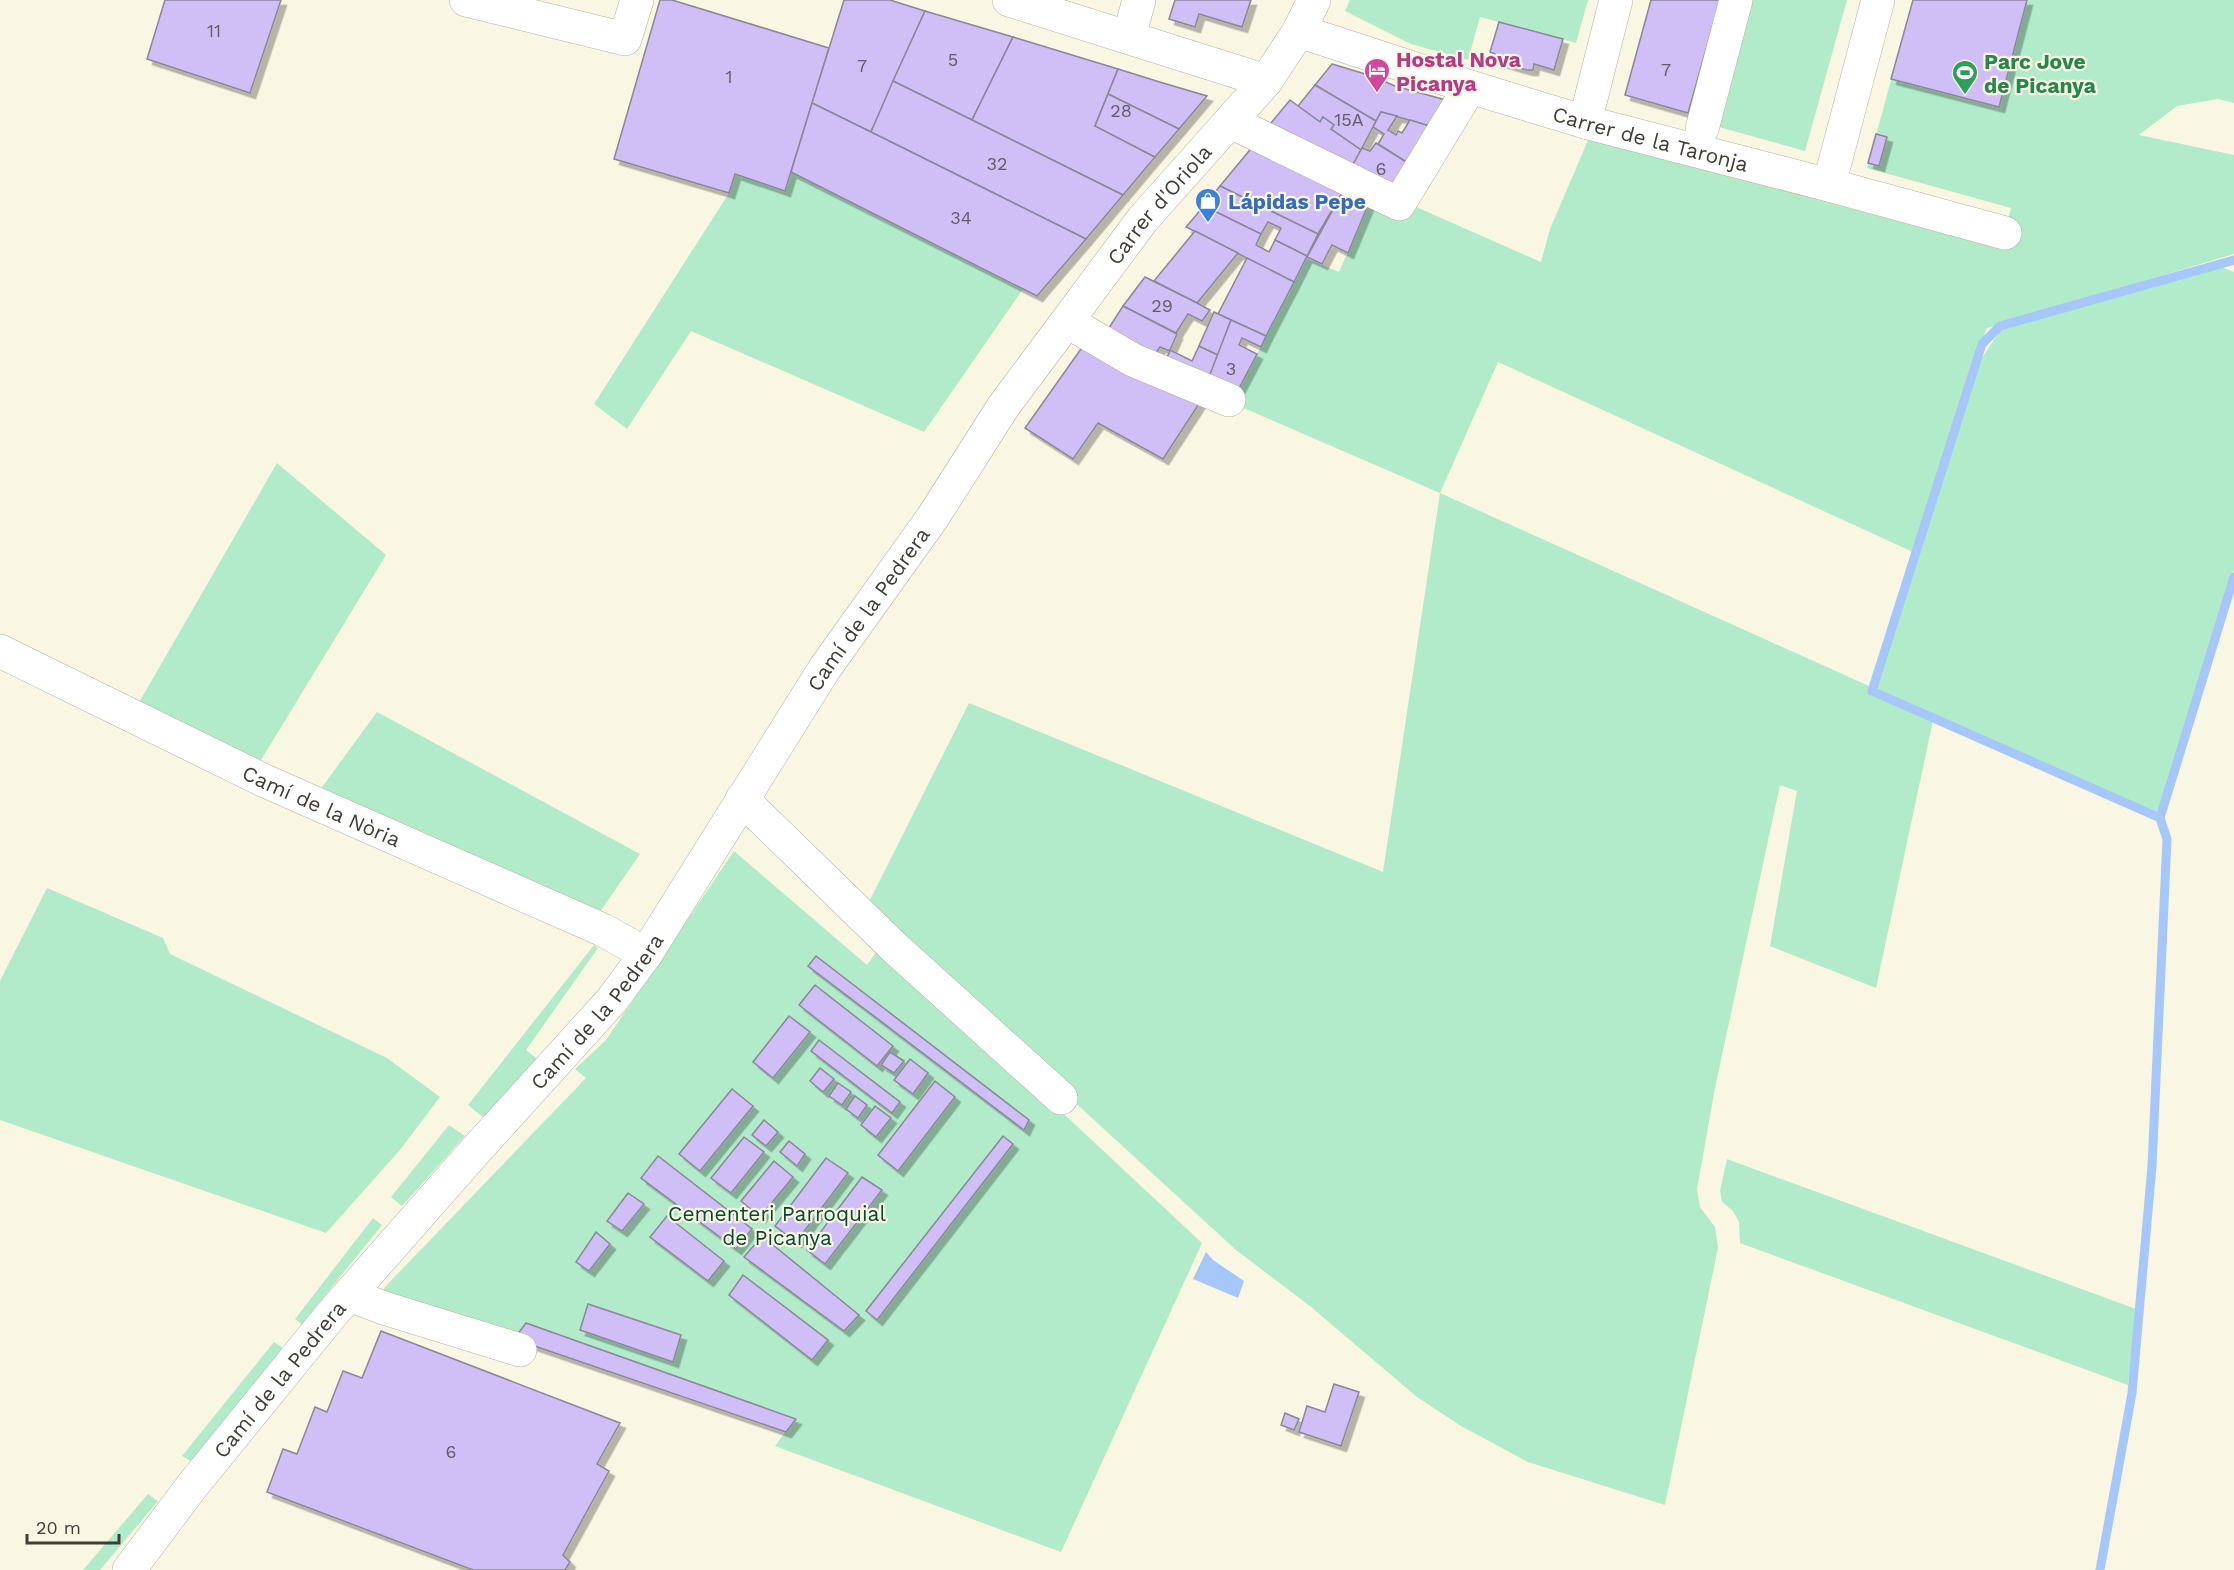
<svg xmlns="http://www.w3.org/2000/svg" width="2234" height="1570" viewBox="0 0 2234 1570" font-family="'Work Sans',sans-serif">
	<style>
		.green { fill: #b1ebca; fill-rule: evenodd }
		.water { fill: #a5c7fa }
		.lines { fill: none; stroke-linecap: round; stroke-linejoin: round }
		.stream { stroke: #a5c7fa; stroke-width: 9 }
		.building { fill: #d0bef7; stroke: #8b8796; stroke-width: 1.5; fill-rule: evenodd; filter: url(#shadow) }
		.minor-casing { stroke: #b5b1a0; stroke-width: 34 }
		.minor { stroke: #fff; stroke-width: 33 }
		.labels { text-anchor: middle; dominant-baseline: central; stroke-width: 4.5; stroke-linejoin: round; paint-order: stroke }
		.number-label { font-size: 18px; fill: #635d66 }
		.hotel-label { font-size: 21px; font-weight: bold; fill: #b23c85; stroke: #faf6e4; text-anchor: start }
		.leisure-label { font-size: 21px; font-weight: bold; fill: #27864d; stroke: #faf6e4; text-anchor: start }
		.street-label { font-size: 21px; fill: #3f3d36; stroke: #faf6e4 }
		.shop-label { font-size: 21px; font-weight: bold; fill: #366cbe; stroke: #faf6e4; text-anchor: start }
		.park-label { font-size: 21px; fill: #05492e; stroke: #faf6e4 }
	</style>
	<defs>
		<filter id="shadow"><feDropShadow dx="5.5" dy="5.5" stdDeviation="0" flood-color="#0004"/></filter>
	</defs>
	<rect width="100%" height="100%" fill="#faf6e4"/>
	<g class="green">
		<path d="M 1350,0 L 1588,0 L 1576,43 L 1480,17 L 1468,60 L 1411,44 L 1345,11 Z"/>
		<path d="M 1742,0 L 1847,0 L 1805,151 L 1708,124 Z"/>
		<path d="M 1913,0 L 2234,0 L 2234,103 L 2218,99 L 2177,106 L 2139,135 L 2234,155 L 2234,254 L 1987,328 L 1965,384 L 2001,329 L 2216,265 L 2234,272 L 2234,569 L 2162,821 L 1934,716 L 1876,988 L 1770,946 L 1797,791 L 1780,785 L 1715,1088 L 1697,1189 L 1700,1207 L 1715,1227 L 1718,1248 L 1665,1505 L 1528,1462 L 1461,1426 L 1417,1397 L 1311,1307 L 1236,1250 L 865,910 L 969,703 L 1383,872 L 1440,493 L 1232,403 L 1306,258 L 1339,272 L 1371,200 L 1414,206 L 1541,262 L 1550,229 L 1589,138 L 2001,249 L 2011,208 L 1867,168 ZM 1498,362 L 1913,552 L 1869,686 L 1440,493 Z"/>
		<path d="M 791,172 L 1023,289 L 924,432 L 691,331 L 627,429 L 594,404 L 729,193 L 735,174 L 785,191 Z"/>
		<path d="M 277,463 L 386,555 L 258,765 L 137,706 Z"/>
		<path d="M 377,712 L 640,854 L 595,919 L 317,794 Z"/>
		<path d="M 734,851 L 867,965 L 882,944 L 1202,1243 L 1061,1552 L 775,1446 L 786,1431 L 383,1294 L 384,1288 L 586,1078 L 575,1069 L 606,1040 Z"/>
		<path d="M 47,888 L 163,938 L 170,954 L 387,1058 L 440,1097 L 400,1150 L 326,1233 L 0,1120 L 0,981 Z"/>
		<path d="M 594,945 L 598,948 L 526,1050 L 541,1062 L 484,1118 L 468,1105 Z"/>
		<path d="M 449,1125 L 465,1136 L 402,1206 L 391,1197 Z"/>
		<path d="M 1727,1159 L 2136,1309 L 2128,1385 L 1740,1243 L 1739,1222 L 1733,1211 L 1722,1202 L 1720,1191 Z"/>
		<path d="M 373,1218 L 382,1225 L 302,1324 L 295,1319 Z"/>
		<path d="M 274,1342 L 283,1348 L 191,1461 L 182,1456 Z"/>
		<path d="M 148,1494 L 158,1501 L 100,1570 L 83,1570 Z"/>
	</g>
	<path class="water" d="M 1206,1252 L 1213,1260 L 1244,1281 L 1238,1298 L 1193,1279 Z"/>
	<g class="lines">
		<g class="stream">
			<path d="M 2160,818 L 2234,577"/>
			<path d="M 2100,1570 L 2132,1393 L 2152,1166 L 2167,839 L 2160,818 L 1872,691 L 1982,344 L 2000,326 L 2234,260"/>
		</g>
	</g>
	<g class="building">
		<path d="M 165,0 L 281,0 L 250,93 L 147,59 Z"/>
		<path d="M 660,0 L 672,0 L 829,48 L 785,191 L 735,174 L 729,193 L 614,159 Z"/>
		<path d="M 844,0 L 890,0 L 925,11 L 871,132 L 812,103 Z"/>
		<path d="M 1175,0 L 1251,0 L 1242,27 L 1199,14 L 1195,27 L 1169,19 Z"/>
		<path d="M 1651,0 L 1720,0 L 1688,113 L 1625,95 Z"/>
		<path d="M 1913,0 L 2027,0 L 1999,107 L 1891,79 Z"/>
		<path d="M 925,11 L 1013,37 L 972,120 L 893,81 Z"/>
		<path d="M 1499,22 L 1563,39 L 1554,70 L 1534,64 L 1533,70 L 1527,70 L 1493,60 L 1495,54 L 1490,52 Z"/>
		<path d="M 1013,37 L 1118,69 L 1095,126 L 1155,157 L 1123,195 L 972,120 Z"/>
		<path d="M 1332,64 L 1372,76 L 1395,86 L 1453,102 L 1436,128 L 1381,112 L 1376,121 L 1315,85 Z"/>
		<path d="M 1118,69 L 1163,83 L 1207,96 L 1179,129 L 1108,94 Z"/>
		<path d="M 893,81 L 972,120 L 1123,195 L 1086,239 L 998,195 L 871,132 Z"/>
		<path d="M 1315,85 L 1376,121 L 1361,150 L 1331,129 L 1334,125 L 1323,117 L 1320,122 L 1298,106 Z"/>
		<path d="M 1108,94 L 1179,129 L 1155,157 L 1095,126 Z"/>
		<path d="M 1290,100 L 1320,122 L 1323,117 L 1334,125 L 1331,129 L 1361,150 L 1350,170 L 1266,129 Z"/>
		<path d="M 812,103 L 871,132 L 1086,239 L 1037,296 L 1023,289 L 791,172 Z"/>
		<path d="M 1381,112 L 1397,116 L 1388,130 L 1396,135 L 1398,131 L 1402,133 L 1410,120 L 1436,128 L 1411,165 L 1378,144 L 1384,134 L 1373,127 Z"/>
		<path d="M 1876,134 L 1887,137 L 1879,166 L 1868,163 Z"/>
		<path d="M 1376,143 L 1411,165 L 1395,192 L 1350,170 L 1362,148 L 1370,151 Z"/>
		<path d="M 1254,145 L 1345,188 L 1318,234 L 1220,186 Z"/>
		<path d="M 1220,186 L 1318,234 L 1307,256 L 1275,240 L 1281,228 L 1268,222 L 1261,234 L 1204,206 Z"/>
		<path d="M 1345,188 L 1370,200 L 1348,253 L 1332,245 L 1322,264 L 1307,257 Z"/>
		<path d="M 1204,206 L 1261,234 L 1256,245 L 1269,252 L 1275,240 L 1307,256 L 1294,282 L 1186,227 Z"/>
		<path d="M 1195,231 L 1238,253 L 1197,303 L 1154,281 Z"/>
		<path d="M 1247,258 L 1294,282 L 1266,336 L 1218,314 Z"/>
		<path d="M 1145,277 L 1197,303 L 1210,310 L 1202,321 L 1188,314 L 1176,333 L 1123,306 Z"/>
		<path d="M 1123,306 L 1177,334 L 1170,350 L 1192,361 L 1199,346 L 1218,355 L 1207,382 L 1105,334 ZM 1160,347 L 1170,351 L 1166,359 L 1155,354 Z"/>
		<path d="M 1214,312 L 1231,320 L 1218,355 L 1199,346 Z"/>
		<path d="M 1231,320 L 1266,336 L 1261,347 L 1242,338 L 1239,345 L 1257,354 L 1236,394 L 1207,382 Z"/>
		<path d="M 1088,339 L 1206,393 L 1163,459 L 1098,423 L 1073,459 L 1025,428 Z"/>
		<path d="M 816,956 L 1029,1120 L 1024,1130 L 808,966 Z"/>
		<path d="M 815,985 L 893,1046 L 877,1066 L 799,1005 Z"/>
		<path d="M 789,1016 L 810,1032 L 773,1078 L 753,1062 Z"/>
		<path d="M 819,1040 L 900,1102 L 892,1113 L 811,1051 Z"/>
		<path d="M 890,1052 L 904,1061 L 894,1073 L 881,1065 Z"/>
		<path d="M 910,1059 L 928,1073 L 913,1094 L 894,1080 Z"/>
		<path d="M 820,1068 L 834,1079 L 823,1092 L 810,1081 Z"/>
		<path d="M 935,1081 L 955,1097 L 898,1171 L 878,1155 Z"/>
		<path d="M 838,1083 L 851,1092 L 842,1105 L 829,1096 Z"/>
		<path d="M 732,1089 L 753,1106 L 700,1171 L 679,1154 Z"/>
		<path d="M 855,1096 L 867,1105 L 858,1118 L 846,1109 Z"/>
		<path d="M 875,1106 L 891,1118 L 876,1137 L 861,1125 Z"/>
		<path d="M 764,1120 L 778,1132 L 766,1146 L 752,1135 Z"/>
		<path d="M 1003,1136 L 1013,1144 L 877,1320 L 866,1311 Z"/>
		<path d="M 744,1137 L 764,1152 L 731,1193 L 711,1178 Z"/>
		<path d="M 789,1141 L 805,1154 L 797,1166 L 780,1152 Z"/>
		<path d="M 658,1156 L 752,1229 L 736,1249 L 641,1178 Z"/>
		<path d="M 826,1158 L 848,1173 L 796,1242 L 775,1226 Z"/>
		<path d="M 774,1161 L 793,1177 L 760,1217 L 741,1201 Z"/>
		<path d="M 862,1177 L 882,1190 L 825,1264 L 807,1250 Z"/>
		<path d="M 628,1193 L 644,1204 L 622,1231 L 607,1221 Z"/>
		<path d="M 667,1216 L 724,1261 L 708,1281 L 650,1237 Z"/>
		<path d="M 596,1232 L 610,1244 L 589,1271 L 576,1262 Z"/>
		<path d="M 762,1236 L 859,1315 L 844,1331 L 744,1257 Z"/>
		<path d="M 743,1275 L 828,1340 L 812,1360 L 729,1295 Z"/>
		<path d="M 588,1304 L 681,1335 L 673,1362 L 580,1330 Z"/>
		<path d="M 526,1323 L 796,1419 L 786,1432 L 514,1339 Z"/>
		<path d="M 381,1331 L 620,1423 L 597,1464 L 609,1471 L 563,1555 L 570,1562 L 565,1570 L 473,1570 L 267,1492 L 283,1449 L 297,1454 L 315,1407 L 327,1412 L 343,1371 L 362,1378 Z"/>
		<path d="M 1334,1384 L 1359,1392 L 1341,1446 L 1299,1432 L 1307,1406 L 1325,1412 Z"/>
		<path d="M 1285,1413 L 1299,1419 L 1294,1430 L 1281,1425 Z"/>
	</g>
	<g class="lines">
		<defs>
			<g id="minor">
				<path d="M 466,0 L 625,39 L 637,0"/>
				<path d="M 1009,0 L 1266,81"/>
				<path id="s1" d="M 1299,31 L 1470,87 L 1585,122 L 1829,185 L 2005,233"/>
				<path d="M 1129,37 L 1139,0"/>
				<path d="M 1231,122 L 1399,204 L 1470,87"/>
				<path d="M 1585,122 L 1616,0"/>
				<path d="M 1702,129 L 1736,0"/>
				<path d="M 1829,185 L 1878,0"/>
				<path d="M 1068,322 L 1133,360 L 1229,400"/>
				<path id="s2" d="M 0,651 L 265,781 L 603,930 L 646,954"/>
				<path d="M 742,799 L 895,948 L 1061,1098"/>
				<path d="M 349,1295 L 387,1309 L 520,1350"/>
				<path id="s3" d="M 129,1570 L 192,1486 L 331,1315 L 469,1158 L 612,1000 L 646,954 L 825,668 L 933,517 L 1003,407 L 1143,219 L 1266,81 L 1299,31 L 1314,0"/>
			</g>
		</defs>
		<use href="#minor" class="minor-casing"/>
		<use href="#minor" class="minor"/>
	</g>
	<defs>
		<symbol id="hotel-pin" viewBox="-11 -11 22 30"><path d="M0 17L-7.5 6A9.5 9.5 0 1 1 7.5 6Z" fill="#d1479c" stroke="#faf6e4"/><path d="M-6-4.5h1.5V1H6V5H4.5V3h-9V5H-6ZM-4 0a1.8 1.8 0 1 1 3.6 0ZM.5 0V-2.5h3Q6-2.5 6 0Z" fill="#fff"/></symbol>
		<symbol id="stadium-pin" viewBox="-11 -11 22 30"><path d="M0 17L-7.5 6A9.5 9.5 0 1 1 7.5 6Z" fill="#2e9e5b" stroke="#faf6e4"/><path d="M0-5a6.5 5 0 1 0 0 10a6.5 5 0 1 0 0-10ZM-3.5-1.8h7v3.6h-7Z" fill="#fff"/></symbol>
		<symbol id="shop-pin" viewBox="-11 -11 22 30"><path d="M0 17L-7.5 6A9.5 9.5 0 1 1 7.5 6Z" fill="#3f7fe0" stroke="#faf6e4"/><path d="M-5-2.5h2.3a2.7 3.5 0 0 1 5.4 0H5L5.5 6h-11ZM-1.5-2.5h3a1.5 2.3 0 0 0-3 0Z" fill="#fff"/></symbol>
	</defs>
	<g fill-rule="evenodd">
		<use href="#hotel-pin" x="1362" y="56" width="30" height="40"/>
		<use href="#stadium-pin" x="1950" y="58" width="30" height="40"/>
		<use href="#shop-pin" x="1193" y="186" width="30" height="40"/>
	</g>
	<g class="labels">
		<g class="number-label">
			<text x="214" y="30">11</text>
			<text x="953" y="59">5</text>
			<text x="862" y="65">7</text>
			<text x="1666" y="69">7</text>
			<text x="729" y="76">1</text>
			<text x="1121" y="110">28</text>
			<text x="1349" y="119">15A</text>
			<text x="997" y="163">32</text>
			<text x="1381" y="168">6</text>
			<text x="961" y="217">34</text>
			<text x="1162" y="305">29</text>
			<text x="1231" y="368">3</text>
			<text x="451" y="1451">6</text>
		</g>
		<g class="hotel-label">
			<text x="1396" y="59">Hostal Nova<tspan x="1396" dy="24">Picanya</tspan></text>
		</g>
		<g class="leisure-label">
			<text x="1984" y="61">Parc Jove<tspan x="1984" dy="24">de Picanya</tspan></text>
		</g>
		<g class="street-label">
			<text stroke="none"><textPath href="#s1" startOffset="368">Carrer de la Taronja</textPath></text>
			<text stroke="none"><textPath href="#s3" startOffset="1714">Carrer d'Oriola</textPath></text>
			<text stroke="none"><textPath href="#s3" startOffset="1215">Camí de la Pedrera</textPath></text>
			<text stroke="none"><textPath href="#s2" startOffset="357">Camí de la Nòria</textPath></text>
			<text stroke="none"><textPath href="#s3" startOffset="729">Camí de la Pedrera</textPath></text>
			<text stroke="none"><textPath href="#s3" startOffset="243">Camí de la Pedrera</textPath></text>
		</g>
		<g class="shop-label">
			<text x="1228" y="201">Lápidas Pepe</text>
		</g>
		<g class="park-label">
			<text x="777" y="1213">Cementeri Parroquial<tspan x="777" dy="24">de Picanya</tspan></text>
		</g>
	</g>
	<path d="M27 1534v9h92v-9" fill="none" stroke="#3f3d36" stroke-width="3"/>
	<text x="36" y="1534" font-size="18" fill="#3f3d36" stroke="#faf6e4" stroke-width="4.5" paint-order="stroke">20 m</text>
</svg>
